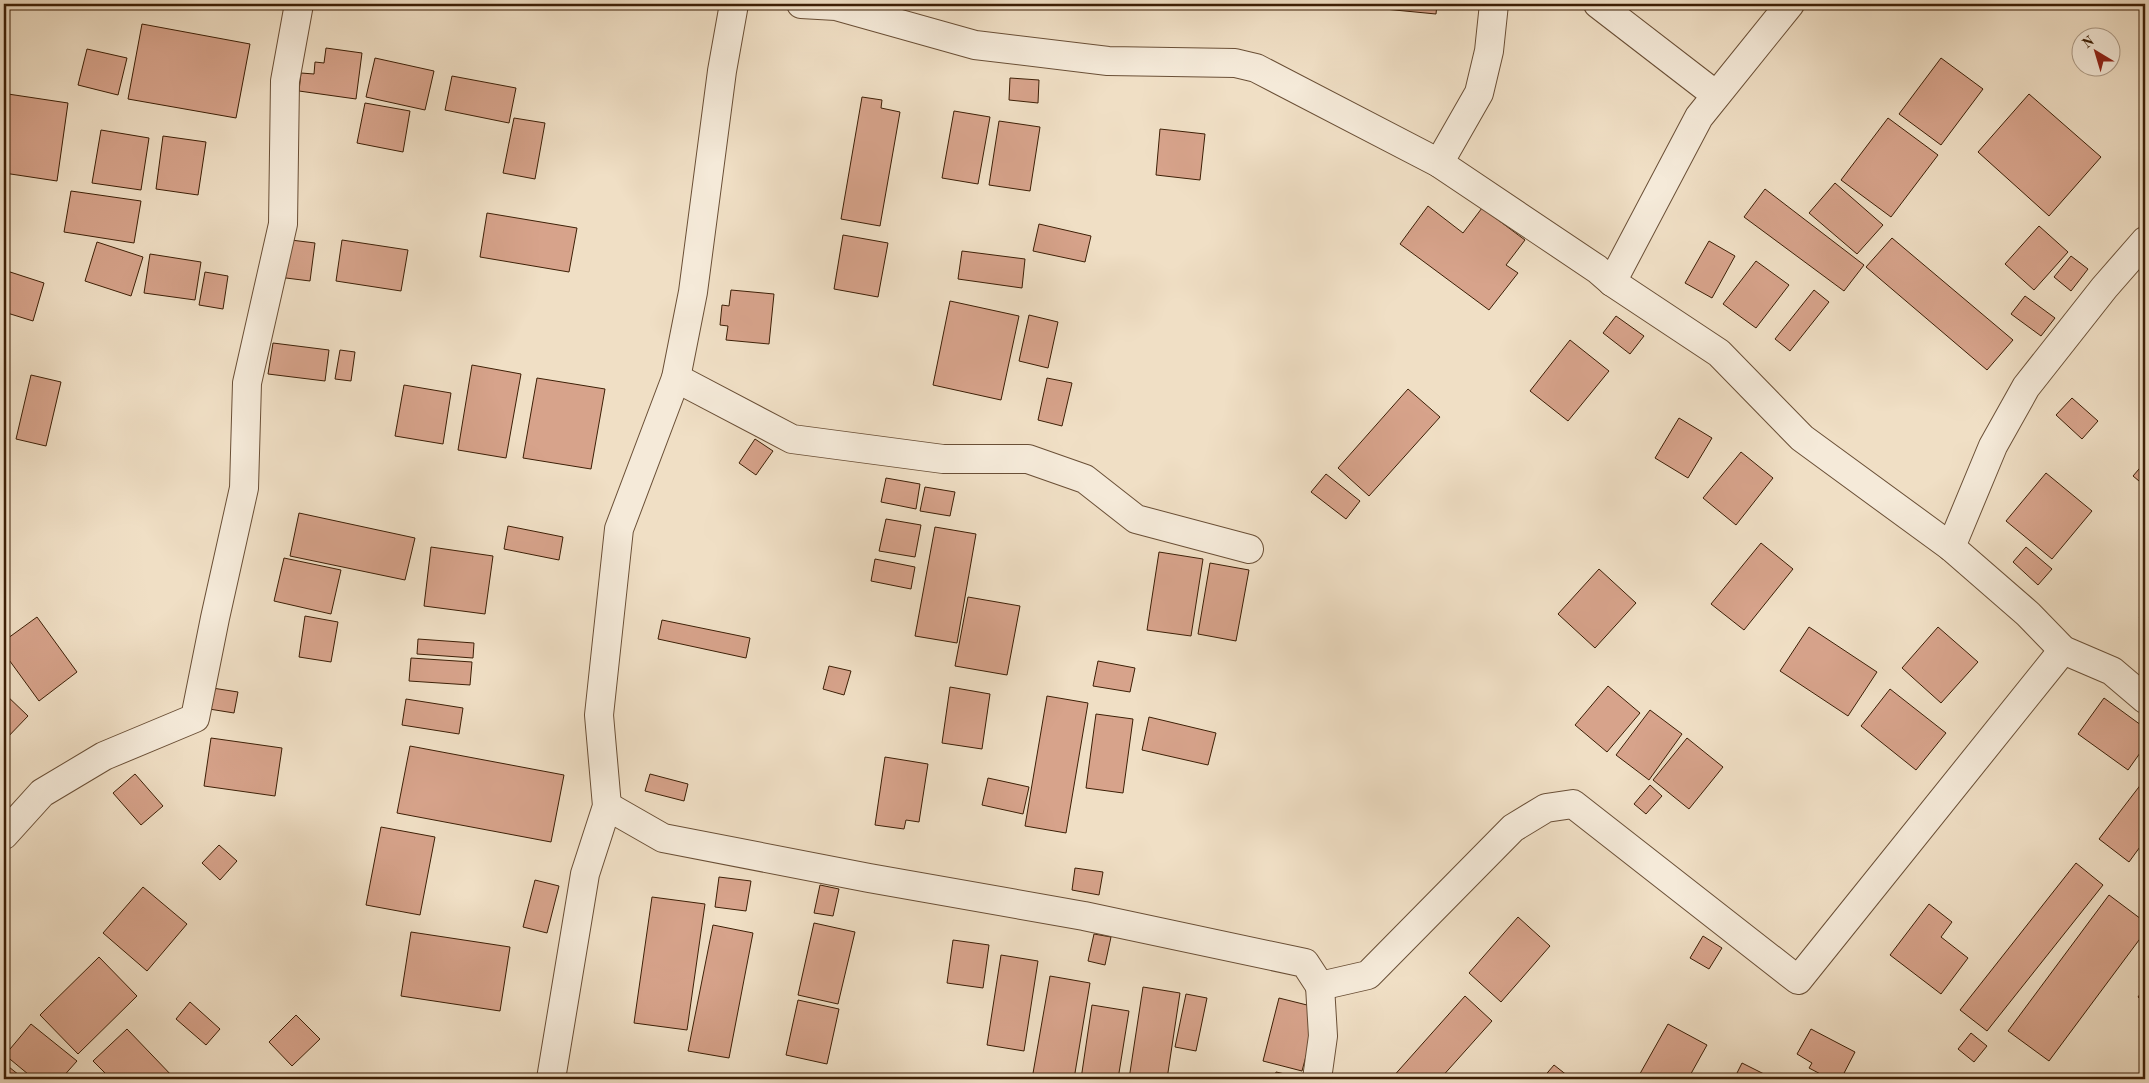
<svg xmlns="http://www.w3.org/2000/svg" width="2149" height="1083" viewBox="0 0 2149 1083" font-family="'Old Standard TT',serif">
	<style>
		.building { fill: #d7a38b; stroke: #3d1f06 }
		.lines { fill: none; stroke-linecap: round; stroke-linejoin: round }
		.street-casing { stroke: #6a4f36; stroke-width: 30 }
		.street { stroke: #f5ead9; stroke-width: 28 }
	</style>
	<rect width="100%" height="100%" fill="#f0dfc5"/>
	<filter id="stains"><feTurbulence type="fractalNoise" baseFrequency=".004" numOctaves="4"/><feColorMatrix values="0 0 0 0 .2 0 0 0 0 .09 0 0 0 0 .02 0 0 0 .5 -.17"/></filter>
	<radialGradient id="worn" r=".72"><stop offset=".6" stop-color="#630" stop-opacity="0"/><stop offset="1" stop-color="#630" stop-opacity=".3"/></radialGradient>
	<g class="building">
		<path d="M 1375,4 L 1437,4 L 1436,14 L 1374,8 Z"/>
		<path d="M 142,24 L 250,44 L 236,118 L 128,99 Z"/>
		<path d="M 326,48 L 362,53 L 356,99 L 299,91 L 301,73 L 314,74 L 315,62 L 324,63 Z"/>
		<path d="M 87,49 L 127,58 L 118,95 L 78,85 Z"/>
		<path d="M 375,58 L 434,71 L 425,110 L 366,97 Z"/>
		<path d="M 1941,58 L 1983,89 L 1941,145 L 1899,114 Z"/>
		<path d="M 452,76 L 516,88 L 509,123 L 445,110 Z"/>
		<path d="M 1010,78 L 1039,80 L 1038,103 L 1009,100 Z"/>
		<path d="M 8,94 L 68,103 L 57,181 L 4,173 L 4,125 Z"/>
		<path d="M 2029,94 L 2101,157 L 2049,216 L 1978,152 Z"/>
		<path d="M 862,97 L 882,100 L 881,108 L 900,112 L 880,226 L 841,219 Z"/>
		<path d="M 365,103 L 410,111 L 403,152 L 357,143 Z"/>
		<path d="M 954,111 L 990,117 L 978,184 L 942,178 Z"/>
		<path d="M 514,118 L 545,123 L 535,179 L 503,173 Z"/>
		<path d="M 1888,118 L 1938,155 L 1891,217 L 1841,180 Z"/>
		<path d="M 999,121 L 1040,127 L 1030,191 L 989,185 Z"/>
		<path d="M 1160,129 L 1205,134 L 1200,180 L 1156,175 Z"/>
		<path d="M 101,130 L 149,138 L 141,190 L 92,183 Z"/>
		<path d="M 163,136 L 206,142 L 198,195 L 156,189 Z"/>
		<path d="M 1835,183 L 1883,225 L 1857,254 L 1809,213 Z"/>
		<path d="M 1765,189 L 1864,265 L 1844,291 L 1744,217 Z"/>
		<path d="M 71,191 L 141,201 L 134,243 L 64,232 Z"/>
		<path d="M 1428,206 L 1463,233 L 1482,208 L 1525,240 L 1506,265 L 1518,273 L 1489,310 L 1400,244 Z"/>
		<path d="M 487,213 L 577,228 L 569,272 L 480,257 Z"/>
		<path d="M 1039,224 L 1091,236 L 1085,262 L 1033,251 Z"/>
		<path d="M 2039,226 L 2068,252 L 2034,290 L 2005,264 Z"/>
		<path d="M 843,235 L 888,243 L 878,297 L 834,289 Z"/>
		<path d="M 1892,238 L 2013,340 L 1987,370 L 1866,267 Z"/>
		<path d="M 283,239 L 315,243 L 310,281 L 278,277 Z"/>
		<path d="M 342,240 L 408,250 L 401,291 L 336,281 Z"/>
		<path d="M 1709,241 L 1735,256 L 1712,298 L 1685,283 Z"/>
		<path d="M 97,242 L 143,257 L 131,296 L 85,281 Z"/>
		<path d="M 962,251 L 1025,259 L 1022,288 L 958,279 Z"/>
		<path d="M 150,254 L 201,262 L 195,300 L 144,293 Z"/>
		<path d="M 2071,256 L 2088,269 L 2071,291 L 2054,277 Z"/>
		<path d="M 1756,261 L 1789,285 L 1756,328 L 1723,304 Z"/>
		<path d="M 4,270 L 44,283 L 33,321 L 4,312 Z"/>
		<path d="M 205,272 L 228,276 L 223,309 L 199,305 Z"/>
		<path d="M 731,290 L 774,294 L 769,344 L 726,340 L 728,326 L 720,325 L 722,305 L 729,306 Z"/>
		<path d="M 1814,290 L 1829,302 L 1790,351 L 1775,339 Z"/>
		<path d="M 2025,296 L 2055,318 L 2041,336 L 2011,314 Z"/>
		<path d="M 950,301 L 1019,316 L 1001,400 L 933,385 Z"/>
		<path d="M 1029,315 L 1058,322 L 1048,368 L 1019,361 Z"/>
		<path d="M 1616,316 L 1644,336 L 1630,354 L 1603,333 Z"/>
		<path d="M 1570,340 L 1609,371 L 1568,421 L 1530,391 Z"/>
		<path d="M 273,343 L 329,350 L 325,381 L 268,374 Z"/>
		<path d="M 340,350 L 355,352 L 351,381 L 335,379 Z"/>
		<path d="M 472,365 L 521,374 L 506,458 L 458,450 Z"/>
		<path d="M 31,375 L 61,382 L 46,446 L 16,439 Z"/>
		<path d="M 537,378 L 605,389 L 591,469 L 523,458 Z"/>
		<path d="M 1047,378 L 1072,383 L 1062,426 L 1038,420 Z"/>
		<path d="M 404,385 L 451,393 L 443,444 L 395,436 Z"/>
		<path d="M 1408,389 L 1440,417 L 1369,496 L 1338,468 Z"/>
		<path d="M 2072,398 L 2098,421 L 2082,439 L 2056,415 Z"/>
		<path d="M 1679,418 L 1712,438 L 1688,478 L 1655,458 Z"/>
		<path d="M 755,439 L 773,451 L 756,475 L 739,463 Z"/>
		<path d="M 1741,452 L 1773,478 L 1736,525 L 1703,498 Z"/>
		<path d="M 2145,462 L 2145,486 L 2133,476 Z"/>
		<path d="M 2046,473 L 2092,511 L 2052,559 L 2006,521 Z"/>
		<path d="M 1326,474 L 1360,501 L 1346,519 L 1311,492 Z"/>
		<path d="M 886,478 L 920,484 L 916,509 L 881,502 Z"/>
		<path d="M 925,487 L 955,492 L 950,516 L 920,511 Z"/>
		<path d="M 299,513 L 415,538 L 405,580 L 290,556 Z"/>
		<path d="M 886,519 L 921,525 L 915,557 L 879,551 Z"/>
		<path d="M 508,526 L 563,537 L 559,560 L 504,549 Z"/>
		<path d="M 935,527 L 976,534 L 957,643 L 915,636 Z"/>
		<path d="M 1761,543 L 1793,569 L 1744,630 L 1711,604 Z"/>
		<path d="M 431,547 L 493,556 L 485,614 L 424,606 Z"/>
		<path d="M 2026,547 L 2052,569 L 2038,585 L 2013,562 Z"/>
		<path d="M 1159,552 L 1203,559 L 1191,636 L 1147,630 Z"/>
		<path d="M 284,558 L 341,570 L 331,614 L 274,601 Z"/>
		<path d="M 875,559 L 915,567 L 911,589 L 871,581 Z"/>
		<path d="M 1210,563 L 1249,570 L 1236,641 L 1198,634 Z"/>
		<path d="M 1599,569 L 1636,603 L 1595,648 L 1558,614 Z"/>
		<path d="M 968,597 L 1020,606 L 1007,675 L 955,666 Z"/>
		<path d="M 2145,611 L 2145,624 L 2139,618 Z"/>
		<path d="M 305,616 L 338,622 L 331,662 L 299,657 Z"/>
		<path d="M 37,617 L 77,672 L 39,701 L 4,653 L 4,641 Z"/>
		<path d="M 662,620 L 750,638 L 746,658 L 658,639 Z"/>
		<path d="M 1809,627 L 1877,672 L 1848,716 L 1780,671 Z"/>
		<path d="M 1938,627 L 1978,662 L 1941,703 L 1902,668 Z"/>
		<path d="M 418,639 L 474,643 L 473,658 L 417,654 Z"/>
		<path d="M 411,658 L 472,662 L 470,685 L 409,681 Z"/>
		<path d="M 1098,661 L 1135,668 L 1130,692 L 1093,686 Z"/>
		<path d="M 829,666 L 851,671 L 844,695 L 823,689 Z"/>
		<path d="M 1608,686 L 1640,713 L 1607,752 L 1575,725 Z"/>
		<path d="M 206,687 L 238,692 L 234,713 L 203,708 Z"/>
		<path d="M 950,687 L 990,694 L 982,749 L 942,743 Z"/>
		<path d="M 1890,689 L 1946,733 L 1916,770 L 1861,726 Z"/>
		<path d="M 4,693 L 28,716 L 4,741 Z"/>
		<path d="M 1047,696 L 1088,703 L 1066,833 L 1025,826 Z"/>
		<path d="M 2104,698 L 2145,728 L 2145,746 L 2128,770 L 2078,734 Z"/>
		<path d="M 406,699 L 463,708 L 459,734 L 402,725 Z"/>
		<path d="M 1650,710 L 1682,734 L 1649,780 L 1616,755 Z"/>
		<path d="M 1096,714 L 1133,719 L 1123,793 L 1086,788 Z"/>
		<path d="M 1149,717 L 1216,733 L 1208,765 L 1142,750 Z"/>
		<path d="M 211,738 L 282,748 L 275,796 L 204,786 Z"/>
		<path d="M 1687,738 L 1723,767 L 1689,809 L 1653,780 Z"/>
		<path d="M 410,746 L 564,775 L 551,842 L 397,813 Z"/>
		<path d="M 885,757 L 928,764 L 919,822 L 906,820 L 904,829 L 875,825 Z"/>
		<path d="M 135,774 L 163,806 L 141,825 L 113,793 Z"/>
		<path d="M 650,774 L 688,784 L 684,801 L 645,791 Z"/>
		<path d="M 988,778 L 1029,787 L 1023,814 L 982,805 Z"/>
		<path d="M 2145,779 L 2145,840 L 2129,862 L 2099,839 Z"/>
		<path d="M 1650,785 L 1662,796 L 1646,814 L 1634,804 Z"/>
		<path d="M 381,827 L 435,837 L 420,915 L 366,905 Z"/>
		<path d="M 219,845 L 237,861 L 220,880 L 202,863 Z"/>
		<path d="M 2076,863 L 2103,885 L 1987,1031 L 1960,1010 Z"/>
		<path d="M 1075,868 L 1103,872 L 1099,895 L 1072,890 Z"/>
		<path d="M 719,877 L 751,881 L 746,911 L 715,907 Z"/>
		<path d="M 535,880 L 559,886 L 547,933 L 523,927 Z"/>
		<path d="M 820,885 L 839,889 L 833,916 L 814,913 Z"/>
		<path d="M 143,887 L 187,924 L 147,971 L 103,933 Z"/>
		<path d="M 2109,895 L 2145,922 L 2145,932 L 2049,1061 L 2008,1031 Z"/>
		<path d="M 652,897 L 705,904 L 687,1030 L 634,1023 Z"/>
		<path d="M 1929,904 L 1952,922 L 1941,937 L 1968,958 L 1941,994 L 1890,955 Z"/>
		<path d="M 1518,917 L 1550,946 L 1501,1002 L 1469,973 Z"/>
		<path d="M 814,923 L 855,932 L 838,1004 L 798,995 Z"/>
		<path d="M 713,925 L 753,933 L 729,1058 L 688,1051 Z"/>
		<path d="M 411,932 L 510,947 L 500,1011 L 401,996 Z"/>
		<path d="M 1094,934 L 1111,937 L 1105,965 L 1088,961 Z"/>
		<path d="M 1703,936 L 1722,948 L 1709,969 L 1690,958 Z"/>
		<path d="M 953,940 L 989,945 L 983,988 L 947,983 Z"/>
		<path d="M 1001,955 L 1038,961 L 1024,1051 L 987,1045 Z"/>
		<path d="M 99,957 L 137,996 L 78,1054 L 40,1015 Z"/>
		<path d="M 1050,976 L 1090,983 L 1074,1079 L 1032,1079 Z"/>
		<path d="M 1143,987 L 1180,993 L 1167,1079 L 1129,1079 Z"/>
		<path d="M 2145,987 L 2145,1003 L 2138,997 Z"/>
		<path d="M 1186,994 L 1207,998 L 1196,1051 L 1175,1047 Z"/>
		<path d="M 1465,996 L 1492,1021 L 1440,1079 L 1391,1079 Z"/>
		<path d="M 1279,998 L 1319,1008 L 1302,1071 L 1263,1061 Z"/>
		<path d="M 798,1000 L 839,1009 L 827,1064 L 786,1055 Z"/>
		<path d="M 190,1002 L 220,1029 L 206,1045 L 176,1019 Z"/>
		<path d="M 1092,1005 L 1129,1011 L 1118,1079 L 1081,1079 Z"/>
		<path d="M 296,1015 L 320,1039 L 292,1066 L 269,1042 Z"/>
		<path d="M 31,1024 L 77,1061 L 61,1079 L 34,1079 L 5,1055 Z"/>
		<path d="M 1668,1024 L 1707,1045 L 1688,1079 L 1637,1079 Z"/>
		<path d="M 127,1029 L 175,1079 L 111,1079 L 93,1061 Z"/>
		<path d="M 1811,1029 L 1855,1052 L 1841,1079 L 1830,1079 L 1809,1068 L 1812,1063 L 1797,1054 Z"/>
		<path d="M 1971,1033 L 1987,1046 L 1974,1062 L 1958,1049 Z"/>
		<path d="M 4,1063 L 24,1079 L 4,1079 Z"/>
		<path d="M 1742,1063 L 1774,1079 L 1734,1079 Z"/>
		<path d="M 1554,1065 L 1568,1076 L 1566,1079 L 1542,1079 Z"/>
		<path d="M 1276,1072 L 1307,1079 L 1274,1079 Z"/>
	</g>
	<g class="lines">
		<defs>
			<g id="street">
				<path d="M 801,4 L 836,6 L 975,45 L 1108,61 L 1235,63 L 1256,68 L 1439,163 L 1597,269 L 1612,282 L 1719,353 L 1802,438 L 1951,547 L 2028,614 L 2063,650 L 2112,671 L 2145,699"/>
				<path d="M 1598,4 L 1716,95"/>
				<path d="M 1439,163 L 1479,93 L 1489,51 L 1494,4"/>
				<path d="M 1612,282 L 1699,117 L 1790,4"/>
				<path d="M 676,378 L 792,439 L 943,459 L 1028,459 L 1085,479 L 1136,519 L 1249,549"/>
				<path d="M 1951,547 L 1993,446 L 2026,387 L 2104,288 L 2145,241"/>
				<path d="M 607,806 L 663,838 L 869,878 L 1084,916 L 1305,963 L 1320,986 L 1368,975 L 1513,828 L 1546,808 L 1573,804 L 1798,980 L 2063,650"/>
				<path d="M 4,835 L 42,793 L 104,756 L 195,718 L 215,618 L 244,488 L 247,383 L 283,224 L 285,81 L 299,4"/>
				<path d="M 551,1079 L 585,874 L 607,806 L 599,715 L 619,529 L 676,378 L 693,292 L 722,71 L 734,4"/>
				<path d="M 1317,1079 L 1323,1036 L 1320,986"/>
			</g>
		</defs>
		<use href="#street" class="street-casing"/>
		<use href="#street" class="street"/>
	</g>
	<rect width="2149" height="1083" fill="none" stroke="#f0dfc5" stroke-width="20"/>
	<rect x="5" y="5" width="2139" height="1073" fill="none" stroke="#3d1f06" stroke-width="2.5"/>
	<rect x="10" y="10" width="2129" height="1063" fill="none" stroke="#3d1f06"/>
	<g transform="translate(2096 52) rotate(322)"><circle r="24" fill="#f5ead9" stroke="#ab9985"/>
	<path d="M0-4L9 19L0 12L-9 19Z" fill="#8f2418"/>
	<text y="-8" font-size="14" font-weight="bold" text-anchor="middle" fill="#3d1f06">N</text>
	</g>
	<rect width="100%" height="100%" filter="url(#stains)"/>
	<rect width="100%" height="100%" fill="url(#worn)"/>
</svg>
